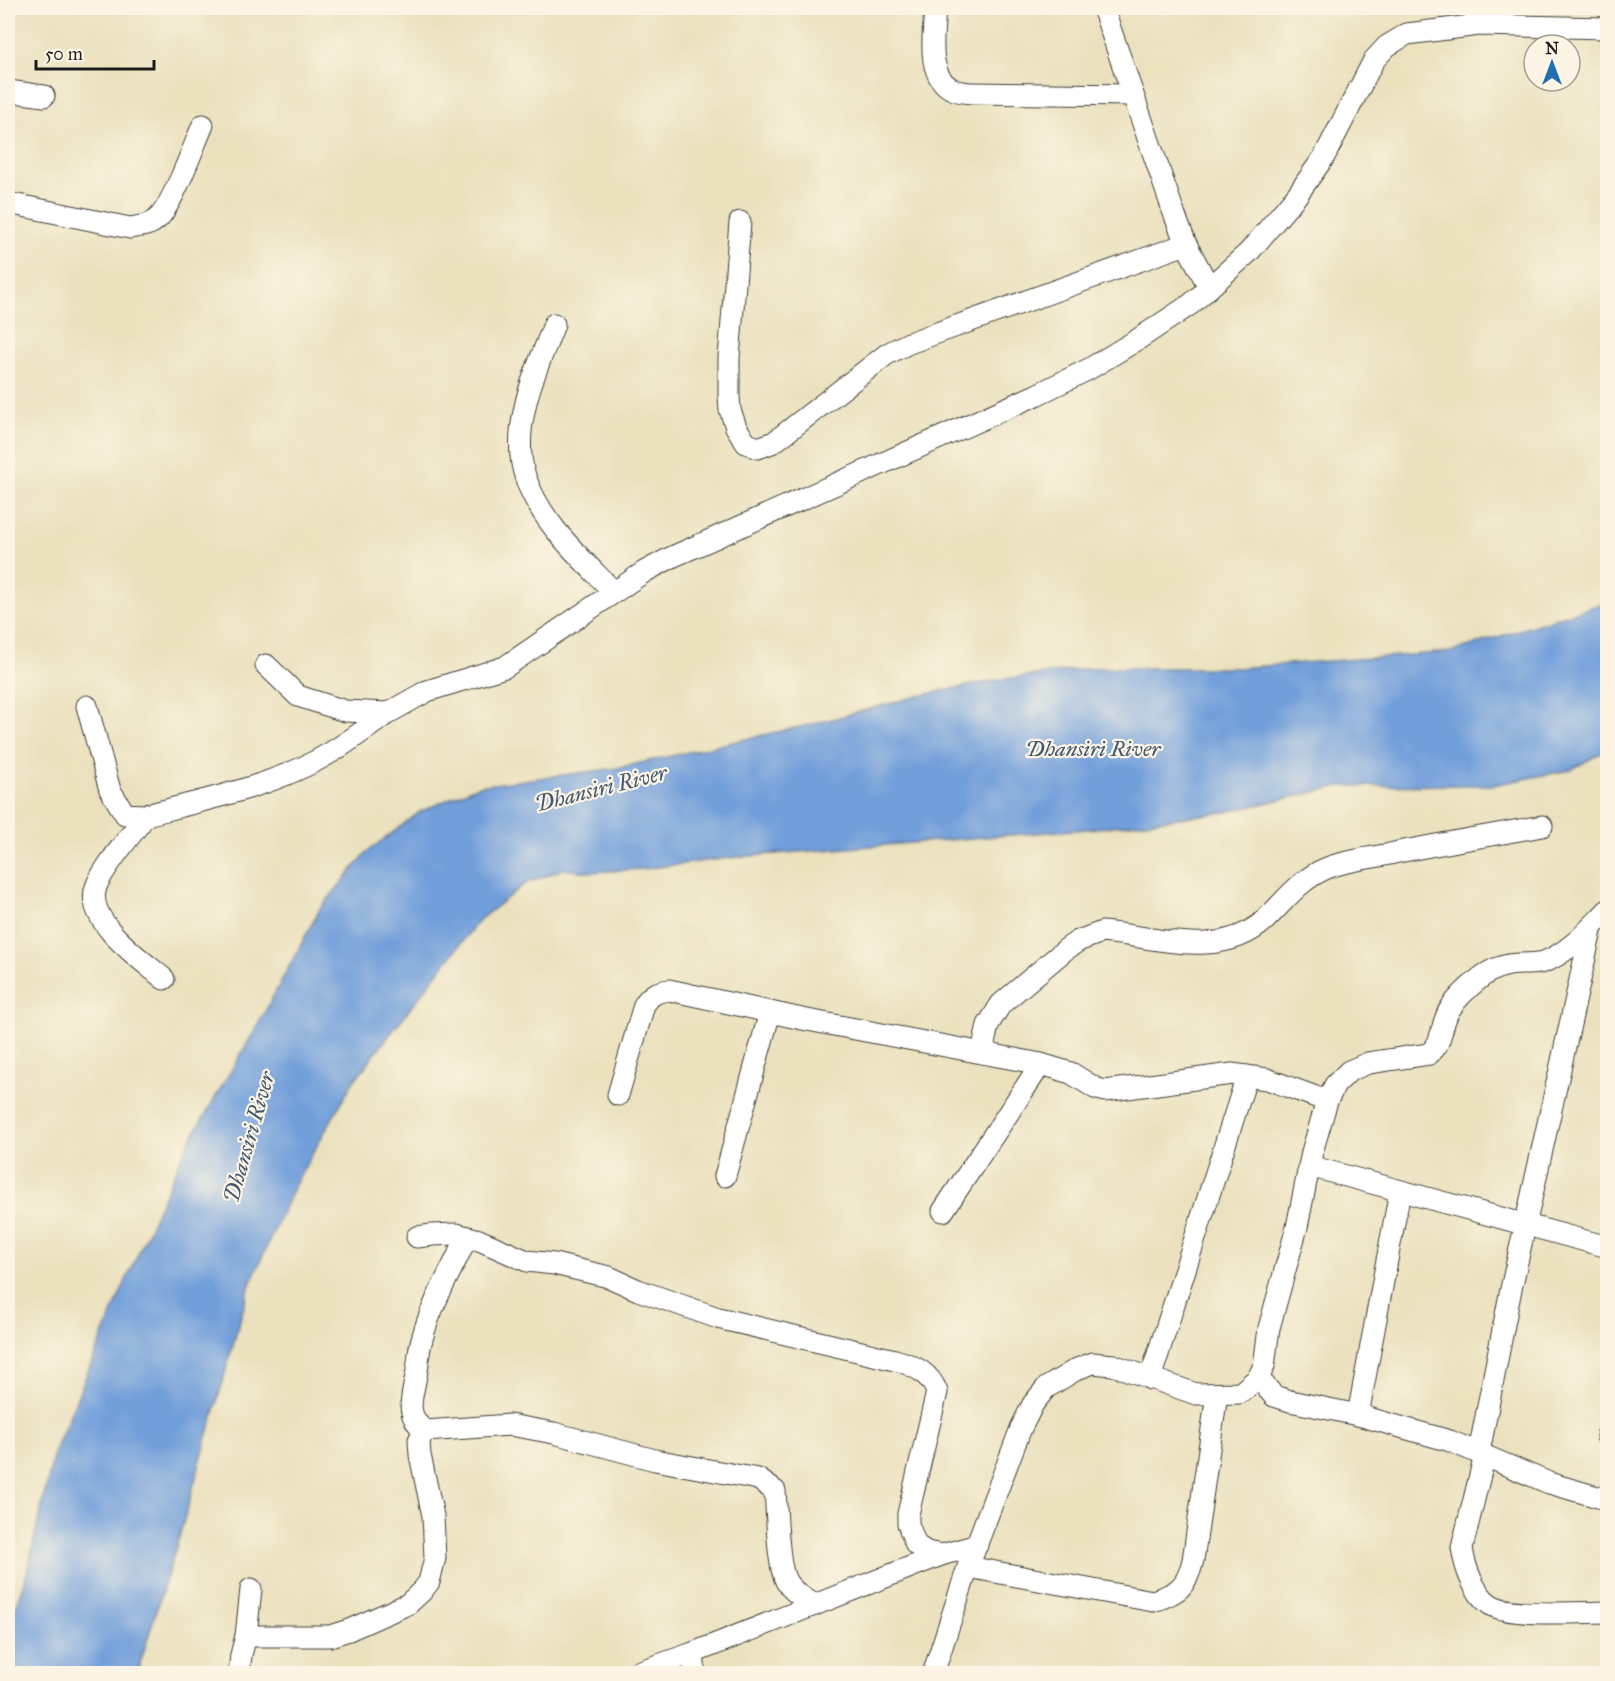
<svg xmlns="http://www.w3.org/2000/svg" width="1615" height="1681" viewBox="0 0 1615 1681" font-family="'IM FELL Great Primer',serif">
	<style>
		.water { fill: #719fda; stroke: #465e7b; stroke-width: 1.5 }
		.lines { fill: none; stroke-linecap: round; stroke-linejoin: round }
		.minor-casing { stroke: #3b3a34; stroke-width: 23 }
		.minor { stroke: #fff; stroke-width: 21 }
		.labels { text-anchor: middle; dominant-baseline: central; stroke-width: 4.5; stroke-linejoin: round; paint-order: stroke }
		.water-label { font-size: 22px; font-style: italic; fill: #425771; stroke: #fcf5e5 }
	</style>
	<rect width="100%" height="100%" fill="#fcf5e5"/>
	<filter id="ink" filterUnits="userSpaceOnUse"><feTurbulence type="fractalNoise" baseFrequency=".0167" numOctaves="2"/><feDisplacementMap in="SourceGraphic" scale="12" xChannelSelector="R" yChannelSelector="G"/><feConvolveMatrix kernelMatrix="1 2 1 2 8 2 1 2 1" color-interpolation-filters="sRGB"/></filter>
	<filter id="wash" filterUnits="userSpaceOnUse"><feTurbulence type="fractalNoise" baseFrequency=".008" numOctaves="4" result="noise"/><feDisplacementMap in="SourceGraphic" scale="24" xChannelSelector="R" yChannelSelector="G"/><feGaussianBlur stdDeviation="1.35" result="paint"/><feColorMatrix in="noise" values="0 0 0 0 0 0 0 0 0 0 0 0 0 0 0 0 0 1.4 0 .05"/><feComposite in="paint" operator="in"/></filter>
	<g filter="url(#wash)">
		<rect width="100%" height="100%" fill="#ebe1be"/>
		<path class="water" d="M 1607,602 L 1607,750 L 1570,770 L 1493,785 L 1341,786 L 1226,812 L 1098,828 L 737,857 L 643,869 L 589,872 L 563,869 L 525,884 L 479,920 L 353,1082 L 294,1186 L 250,1284 L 180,1534 L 137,1673 L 8,1673 L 8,1628 L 24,1585 L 54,1453 L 124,1285 L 187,1145 L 253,1034 L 320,909 L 367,852 L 420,812 L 478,786 L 618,768 L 821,722 L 922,695 L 997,680 L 1092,668 L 1237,668 L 1451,652 Z"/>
	</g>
	<g filter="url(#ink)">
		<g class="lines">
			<defs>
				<g id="minor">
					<path d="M 935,8 C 934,32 925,75 952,89 C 957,92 965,92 971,93 L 1133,95"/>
					<path d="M 1103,8 L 1175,216 L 1186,244 L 1209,287"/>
					<path d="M 8,91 L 44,96"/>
					<path d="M 8,203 L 130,228 C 140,226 150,226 157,219 C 172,207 194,145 203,125"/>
					<path d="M 740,222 L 729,358 L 729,396 L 730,410 L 736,427 L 746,443 L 758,448 L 774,442 L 887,354 L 909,343 L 1186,244"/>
					<path d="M 554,324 C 545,350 530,380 525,407 C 520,429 518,454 525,476 C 540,522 581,558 614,592"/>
					<path d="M 266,665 L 298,696 L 345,711 L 388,713 L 427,691 L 505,667 L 644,572 L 672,557 L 1036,395 L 1089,369 L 1137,340 L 1191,304 L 1249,252 L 1297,195 L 1324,157 L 1374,60 L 1387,46 L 1407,34 L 1479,25 L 1608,28"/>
					<path d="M 87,706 L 110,790 L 125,814 L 146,815 C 206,800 277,785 330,753 C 350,741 369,727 388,713"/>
					<path d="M 146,815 C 133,833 102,869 96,887 C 84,921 142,960 164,979"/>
					<path d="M 982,1053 L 988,1025 L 1001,1004 L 1065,950 L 1078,941 L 1102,932 C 1154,936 1221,961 1265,920 C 1285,901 1300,879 1327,868 C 1348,860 1372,858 1394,853 C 1443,843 1493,835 1542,826"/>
					<path d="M 618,1095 L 644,1005 C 651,994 656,992 669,990 L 802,1019 L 1041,1064 L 1071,1073 L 1095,1088 L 1105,1091 L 1232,1074 L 1267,1079 L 1327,1101"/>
					<path d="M 1309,1166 L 1608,1247"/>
					<path d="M 725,1176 L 770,1012"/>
					<path d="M 943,1211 L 1041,1064"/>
					<path d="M 417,1237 L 432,1235 L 456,1234 L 479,1240 L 527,1261 L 554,1264 L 609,1277 L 638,1290 L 718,1318 L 895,1360 C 914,1365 930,1373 937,1392 L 908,1514 L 908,1524 L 916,1545 L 927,1552 L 941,1555"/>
					<path d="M 1258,1378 L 1274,1396 L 1290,1401 L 1358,1415 L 1450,1441 L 1549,1483 L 1608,1500"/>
					<path d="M 1150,1379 L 1247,1076"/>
					<path d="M 1358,1415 L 1400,1191"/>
					<path d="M 425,1431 C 404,1414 412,1399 416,1376 C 419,1364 418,1351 422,1339 C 431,1304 452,1270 467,1237"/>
					<path d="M 1607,1436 L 1608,1436"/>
					<path d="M 1479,1452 L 1511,1289 L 1592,926"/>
					<path d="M 1485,1455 L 1462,1548 C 1465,1568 1474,1594 1491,1605 C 1510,1617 1583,1612 1608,1612"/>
					<path d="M 968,1567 L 1153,1601 C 1179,1593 1187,1586 1193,1560 L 1217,1394"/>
					<path d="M 246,1636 L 330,1636 L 349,1630 L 408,1604 L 422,1591 L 429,1582 L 435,1558 L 433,1516 L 420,1455 L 419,1440 L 425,1431 L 510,1425 L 554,1433 L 655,1460 L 758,1479 L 775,1491 C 777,1512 777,1564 786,1581 C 792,1592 804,1598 815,1605"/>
					<path d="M 693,1653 L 695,1674"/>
					<path d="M 239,1674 L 241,1655 L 246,1636 L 251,1589"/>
					<path d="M 632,1674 L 693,1653 L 941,1555 L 977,1545"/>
					<path d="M 933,1674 L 968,1567 L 1021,1428 L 1033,1404 L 1046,1388 L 1077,1369 L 1093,1363 L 1113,1365 L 1196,1394 L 1240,1393 L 1258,1378 L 1264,1366 L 1269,1328 L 1297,1227 L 1312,1152 L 1327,1101 L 1335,1085 L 1349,1071 L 1368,1063 L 1429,1054 C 1444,1042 1440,1024 1450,1009 C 1457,998 1469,987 1479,979 C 1491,969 1505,964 1521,964 C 1529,964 1536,964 1544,962 C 1570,952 1589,929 1608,910"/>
				</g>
			</defs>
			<use href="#minor" class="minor-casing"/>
			<use href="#minor" class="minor"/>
		</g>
	</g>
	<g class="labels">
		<g class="water-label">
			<text x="1093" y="748">Dhansiri River</text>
			<text transform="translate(601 788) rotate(-14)">Dhansiri River</text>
			<text transform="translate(249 1137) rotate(-74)">Dhansiri River</text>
		</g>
	</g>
	<rect width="1615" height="1681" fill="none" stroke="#fcf5e5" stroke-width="30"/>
	<g transform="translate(1552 63)"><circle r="28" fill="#fcf5e5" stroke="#a29e95" stroke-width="1.5"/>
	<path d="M0-4.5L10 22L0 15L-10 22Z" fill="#1f6fb2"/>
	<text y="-9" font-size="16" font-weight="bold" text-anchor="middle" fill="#1c1c1c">N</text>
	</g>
	<path d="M36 60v9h118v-9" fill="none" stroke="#1c1c1c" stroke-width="3"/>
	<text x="45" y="60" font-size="18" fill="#1c1c1c" stroke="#fcf5e5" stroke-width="4.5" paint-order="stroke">50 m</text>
</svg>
